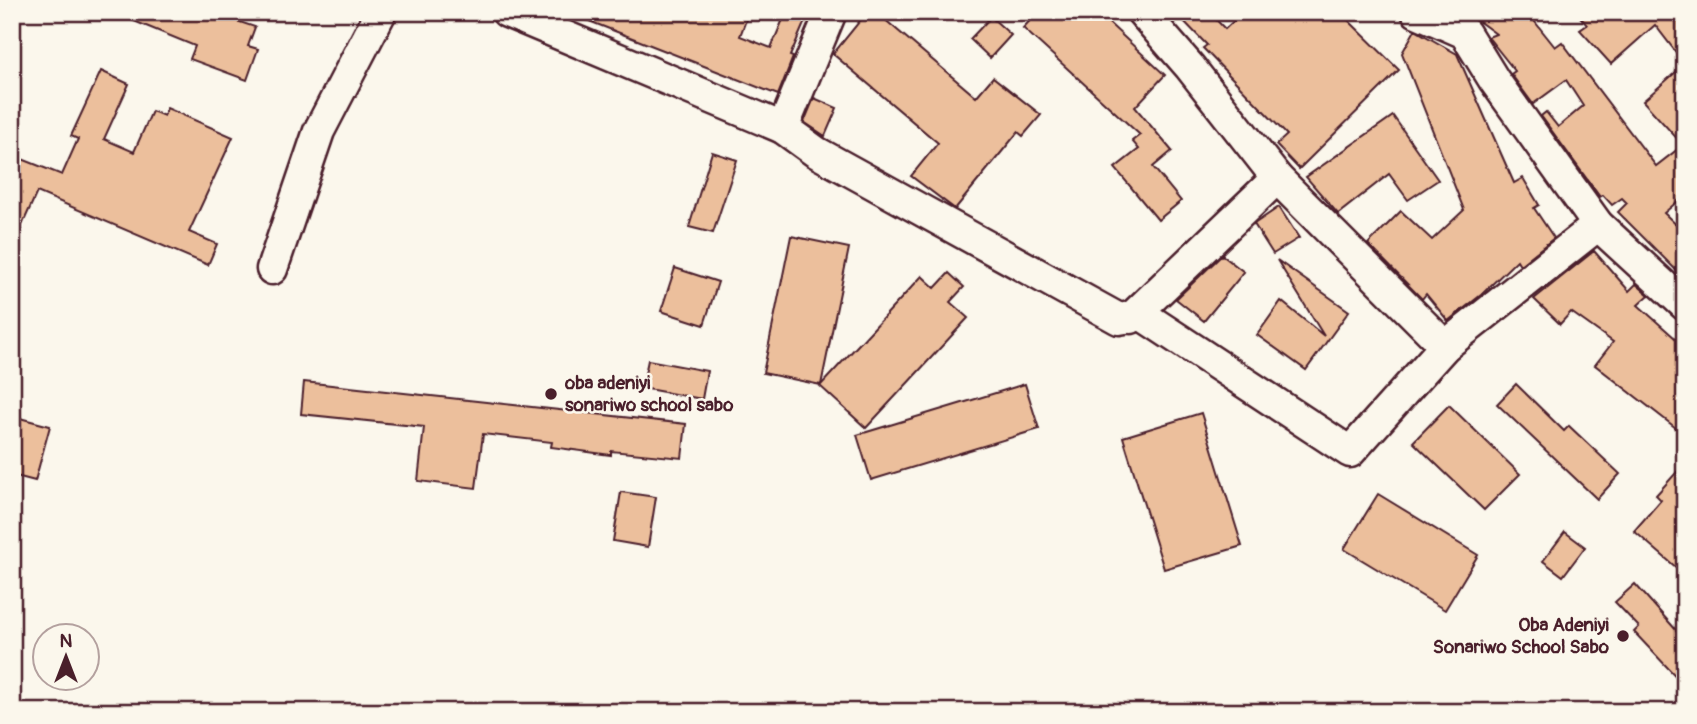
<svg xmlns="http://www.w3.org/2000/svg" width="1697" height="724" viewBox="0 0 1697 724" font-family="Pangolin,sans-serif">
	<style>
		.building { fill: #ecbf9c; stroke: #4a1f2b; stroke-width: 2 }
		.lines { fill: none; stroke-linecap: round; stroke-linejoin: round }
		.minor-casing { stroke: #4a1f2b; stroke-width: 35 }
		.minor { stroke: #fbf7ec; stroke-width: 30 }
		.poi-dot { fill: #4a1f2b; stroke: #fbf7ec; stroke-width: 2.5 }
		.labels { text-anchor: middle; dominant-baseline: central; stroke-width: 5; stroke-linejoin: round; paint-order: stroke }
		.poi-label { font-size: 19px; font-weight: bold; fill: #4a1f2b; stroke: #fbf7ec; text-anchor: start }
	</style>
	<rect width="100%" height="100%" fill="#fbf7ec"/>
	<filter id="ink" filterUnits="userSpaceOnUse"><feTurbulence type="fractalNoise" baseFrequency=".0143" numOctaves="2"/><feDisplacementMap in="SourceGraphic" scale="14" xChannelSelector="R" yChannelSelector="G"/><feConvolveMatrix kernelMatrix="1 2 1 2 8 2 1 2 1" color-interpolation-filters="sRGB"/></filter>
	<g filter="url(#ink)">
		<g class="building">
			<path d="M 112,12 L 226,12 L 225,17 L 255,27 L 248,46 L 258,49 L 247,80 L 190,59 L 195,46 Z"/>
			<path d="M 566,12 L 749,12 L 740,36 L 771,48 L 786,12 L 809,12 L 790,56 L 793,57 L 778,95 Z"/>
			<path d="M 867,12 L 876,12 L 976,97 L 993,77 L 1041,115 L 1023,136 L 1018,132 L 955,209 L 911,176 L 938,143 L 833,54 Z"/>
			<path d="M 1038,12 L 1097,12 L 1165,75 L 1135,107 L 1172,151 L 1153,167 L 1181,201 L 1158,220 L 1115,168 L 1139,149 L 1132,141 L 1140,135 L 1023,28 Z"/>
			<path d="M 1175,12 L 1209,12 L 1225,29 L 1243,12 L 1329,12 L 1339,19 L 1343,15 L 1399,70 L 1299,169 L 1276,145 L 1287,135 L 1203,48 L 1207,45 Z"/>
			<path d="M 1466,12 L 1527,12 L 1555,47 L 1562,42 L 1656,166 L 1683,145 L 1643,101 L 1685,64 L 1685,195 L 1664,213 L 1685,233 L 1685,279 L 1618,212 L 1627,203 L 1622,198 L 1612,205 L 1603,195 L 1600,197 L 1541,116 L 1546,112 L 1558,127 L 1583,106 L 1566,80 L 1533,104 L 1511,74 L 1515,71 L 1488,37 L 1496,34 Z"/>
			<path d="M 1576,12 L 1685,12 L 1685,64 L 1655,25 L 1611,64 L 1580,30 L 1587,25 Z"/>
			<path d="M 991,17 L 1011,35 L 990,58 L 970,39 Z"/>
			<path d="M 1415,30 L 1457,54 L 1514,183 L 1523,178 L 1539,205 L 1534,208 L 1554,238 L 1520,265 L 1517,260 L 1481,295 L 1448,321 L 1426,294 L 1422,299 L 1368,244 L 1401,211 L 1432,240 L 1464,210 L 1402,53 Z"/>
			<path d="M 101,71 L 129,84 L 104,139 L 134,152 L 152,111 L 164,116 L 167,108 L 233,137 L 189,232 L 217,244 L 208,265 L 37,192 L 12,248 L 12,155 L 62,175 L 78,139 L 71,136 Z"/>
			<path d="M 814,98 L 837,108 L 825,136 L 804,122 Z"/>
			<path d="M 1393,116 L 1438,180 L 1408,200 L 1389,174 L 1338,214 L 1306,177 Z"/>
			<path d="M 712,152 L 737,160 L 713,233 L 689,227 Z"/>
			<path d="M 1279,207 L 1299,238 L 1273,254 L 1254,224 Z"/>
			<path d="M 791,236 L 849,248 L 821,385 L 763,373 Z"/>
			<path d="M 1594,251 L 1629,291 L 1636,284 L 1649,295 L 1638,305 L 1685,347 L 1685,435 L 1595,365 L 1613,342 L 1571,312 L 1560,324 L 1534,299 Z"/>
			<path d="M 1222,255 L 1244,272 L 1204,321 L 1176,299 Z"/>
			<path d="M 1277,260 L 1349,311 L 1306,370 L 1257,335 L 1281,301 L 1324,336 Z"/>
			<path d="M 675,268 L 718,282 L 704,325 L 661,311 Z"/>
			<path d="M 949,273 L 964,287 L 950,302 L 968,318 L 866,428 L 820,386 L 922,276 L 935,288 Z"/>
			<path d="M 648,360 L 707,371 L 702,399 L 642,388 Z"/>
			<path d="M 304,382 L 686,424 L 682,458 L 611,451 L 611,455 L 551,447 L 552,442 L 483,434 L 476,488 L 418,481 L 424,427 L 301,414 Z"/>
			<path d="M 1025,384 L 1039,429 L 871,480 L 857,435 Z"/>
			<path d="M 1516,384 L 1564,431 L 1569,426 L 1620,474 L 1597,499 L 1497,404 Z"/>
			<path d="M 1449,405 L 1520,474 L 1484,510 L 1413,442 Z"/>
			<path d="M 1201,413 L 1242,546 L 1164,569 L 1123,437 Z"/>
			<path d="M 12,416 L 50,426 L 35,481 L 12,475 Z"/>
			<path d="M 1685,463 L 1685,575 L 1634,531 L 1661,500 L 1656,495 Z"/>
			<path d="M 621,492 L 656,497 L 648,547 L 613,541 Z"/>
			<path d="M 1378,494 L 1478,555 L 1445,610 L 1344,549 Z"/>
			<path d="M 1565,532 L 1585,547 L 1563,576 L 1543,561 Z"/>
			<path d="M 1635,584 L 1685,640 L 1685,686 L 1634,632 L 1639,627 L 1615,602 Z"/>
		</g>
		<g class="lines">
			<defs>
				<g id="minor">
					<path d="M 507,12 L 783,128 L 816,152 L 1119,319 L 1142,315 L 1350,452 L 1445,346 L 1598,225"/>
					<path d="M 1417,12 L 1465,33 L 1494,80 L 1598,225 L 1685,305"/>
					<path d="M 783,128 L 831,12"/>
					<path d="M 1277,178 L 1445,346"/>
					<path d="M 272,269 L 319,131 L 381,12"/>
					<path d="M 1131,318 L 1277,178 L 1190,67 L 1142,12"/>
				</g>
			</defs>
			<use href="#minor" class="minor-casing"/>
			<use href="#minor" class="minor"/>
		</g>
	</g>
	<g class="poi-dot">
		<circle cx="551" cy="394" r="7"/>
		<circle cx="1623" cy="636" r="7"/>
	</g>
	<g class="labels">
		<g class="poi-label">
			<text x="565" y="383">oba adeniyi<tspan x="565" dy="22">sonariwo school sabo</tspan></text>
			<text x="1609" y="625" text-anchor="end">Oba Adeniyi<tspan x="1609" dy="22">Sonariwo School Sabo</tspan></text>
		</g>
	</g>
	<rect width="1697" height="724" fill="none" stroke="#fbf7ec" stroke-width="42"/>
	<rect x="21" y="21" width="1655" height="682" fill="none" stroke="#4a1f2b" stroke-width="2.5" filter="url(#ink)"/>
	<g transform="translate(66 657)"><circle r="33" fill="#fbf7ec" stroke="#b4a19f" stroke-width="2"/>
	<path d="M0-5L12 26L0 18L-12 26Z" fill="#4a1f2b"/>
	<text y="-10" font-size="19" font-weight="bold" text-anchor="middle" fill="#4a1f2b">N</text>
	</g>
</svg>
